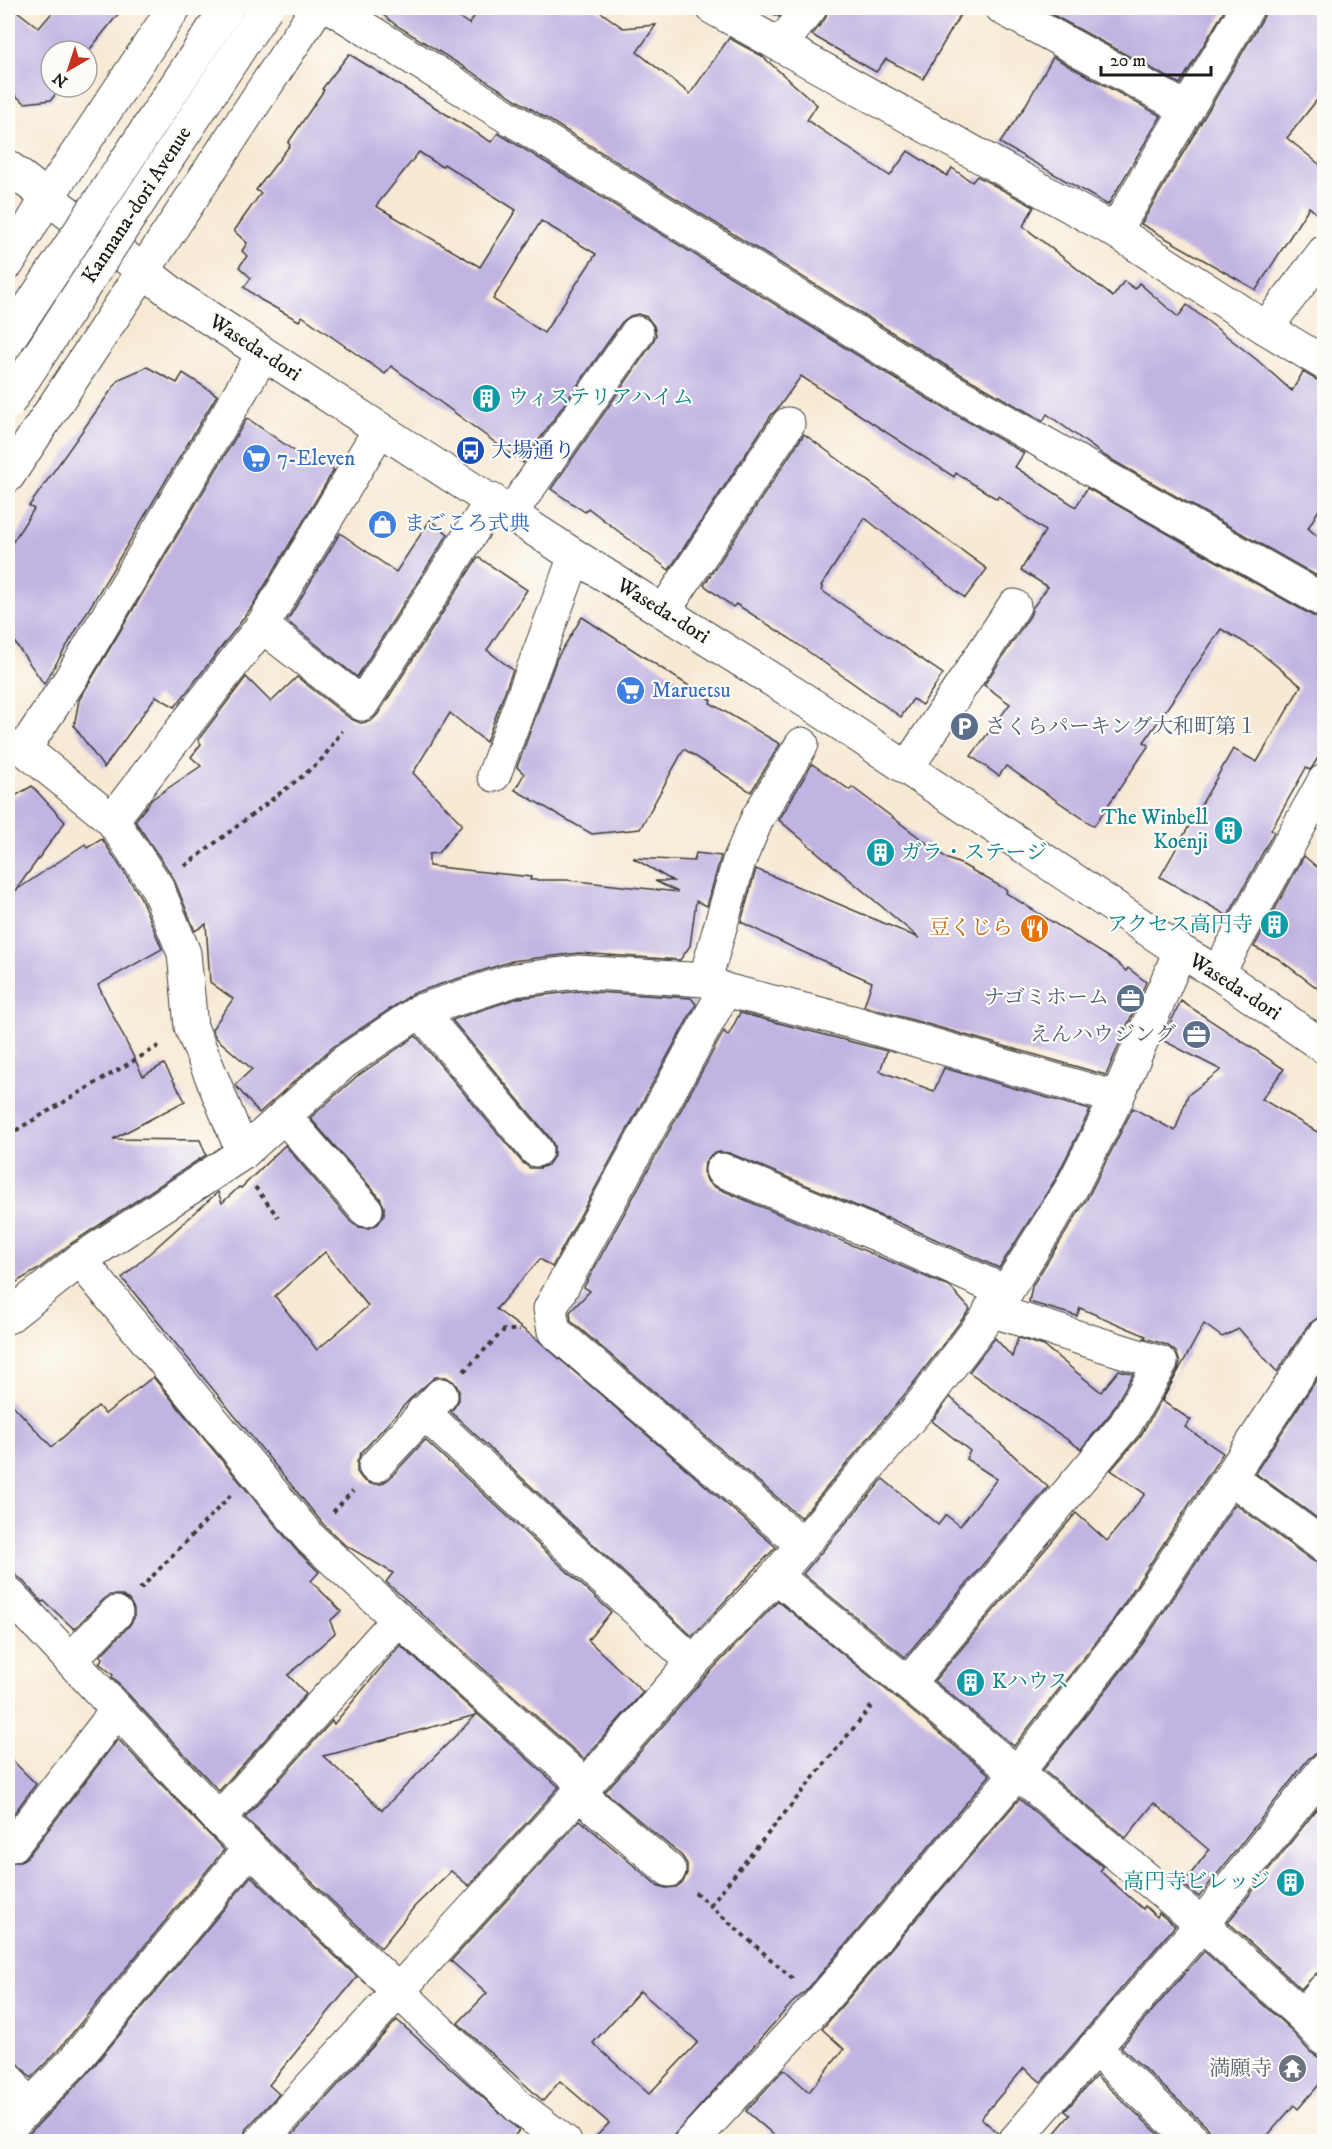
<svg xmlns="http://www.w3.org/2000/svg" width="1332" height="2149" viewBox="0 0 1332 2149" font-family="'IM FELL DW Pica','Noto Serif JP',serif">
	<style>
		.building { fill: #c1b4e2; fill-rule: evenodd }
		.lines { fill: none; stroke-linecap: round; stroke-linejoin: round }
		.minor-casing { stroke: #3d3b38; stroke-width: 35 }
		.major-casing { stroke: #3d3b38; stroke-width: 35 }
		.path { stroke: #3d3b38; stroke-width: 4; stroke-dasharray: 4.5 4.5; stroke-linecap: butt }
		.minor { stroke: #fff; stroke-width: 33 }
		.major { stroke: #fff; stroke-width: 33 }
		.major-bridge-casing { stroke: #3d3b38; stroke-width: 35; stroke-linecap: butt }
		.major-bridge { stroke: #fff; stroke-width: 33 }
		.labels { text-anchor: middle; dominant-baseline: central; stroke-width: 4.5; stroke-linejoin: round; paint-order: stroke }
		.street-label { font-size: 21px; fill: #1c1c1c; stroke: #fdfcf7 }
		.culture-label { font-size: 21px; fill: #0d838f; stroke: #fdfcf7; text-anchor: start }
		.transit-label { font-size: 21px; fill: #164399; stroke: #fdfcf7; text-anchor: start }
		.shop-label { font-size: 21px; fill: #366cbe; stroke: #fdfcf7; text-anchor: start }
		.service-label { font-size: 21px; fill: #4e5e75; stroke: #fdfcf7; text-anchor: end }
		.food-label { font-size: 21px; fill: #c56008; stroke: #fdfcf7; text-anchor: end }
		.worship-label { font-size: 21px; fill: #5b616d; stroke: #fdfcf7; text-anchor: end }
	</style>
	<rect width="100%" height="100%" fill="#fdfcf7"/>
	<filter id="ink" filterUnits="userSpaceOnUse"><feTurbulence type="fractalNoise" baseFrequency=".0167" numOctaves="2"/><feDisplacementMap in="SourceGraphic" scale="12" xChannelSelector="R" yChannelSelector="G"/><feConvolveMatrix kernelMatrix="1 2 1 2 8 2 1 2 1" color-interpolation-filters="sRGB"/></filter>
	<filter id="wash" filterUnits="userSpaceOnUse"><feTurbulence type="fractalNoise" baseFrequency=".008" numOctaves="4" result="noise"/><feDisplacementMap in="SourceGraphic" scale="24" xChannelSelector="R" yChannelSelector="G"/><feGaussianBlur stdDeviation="1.35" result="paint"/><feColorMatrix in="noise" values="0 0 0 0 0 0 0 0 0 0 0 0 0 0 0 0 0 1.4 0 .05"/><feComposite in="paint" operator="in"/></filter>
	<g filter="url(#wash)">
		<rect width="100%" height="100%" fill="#f7e9d4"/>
		<g id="blocks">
			<g class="building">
				<path d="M 8,8 L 13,8 L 39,28 L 56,8 L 123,8 L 87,53 L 87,51 L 51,51 L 51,87 L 61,87 L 51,100 L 25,103 L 8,90 Z"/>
				<path d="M 374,8 L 445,8 L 469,24 L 480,8 L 595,8 L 623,28 L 656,25 L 637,52 L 690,94 L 729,38 L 762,56 L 817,105 L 807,120 L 890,176 L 908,151 L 947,176 L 952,168 L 972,182 L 977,176 L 1034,207 L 1023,226 L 1113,297 L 1124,281 L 1135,289 L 1139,283 L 1178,317 L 1187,305 L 1257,360 L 1292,391 L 1303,372 L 1315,379 L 1324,382 L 1324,501 L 1308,528 L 1324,542 L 1324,580 L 1105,456 L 1047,414 L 1043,421 L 948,367 L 396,25 Z"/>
				<path d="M 763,8 L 786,8 L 779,17 Z"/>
				<path d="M 828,8 L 964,8 L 923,79 L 886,59 L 876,72 L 812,35 L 825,19 Z"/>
				<path d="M 1040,8 L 1226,8 L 1180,84 Z"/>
				<path d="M 1266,8 L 1324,8 L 1324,91 L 1287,138 L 1324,168 L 1324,220 L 1309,207 L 1256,290 L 1141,224 L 1263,18 Z"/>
				<path d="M 349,54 L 491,142 L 498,133 L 928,399 L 1024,453 L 1015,467 L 1076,507 L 1087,488 L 1315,617 L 1324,620 L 1324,747 L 1313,766 L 1310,770 L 1306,768 L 1271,830 L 1274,832 L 1228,916 L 1160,877 L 1233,749 L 1257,762 L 1301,686 L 1256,649 L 1221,629 L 1144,742 L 1149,745 L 1094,826 L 1006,766 L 999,776 L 971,756 L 1010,704 L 984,685 L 1030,616 L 1033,607 L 1048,587 L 1021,570 L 1045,531 L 998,496 L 997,499 L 956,473 L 954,477 L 801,376 L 779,407 L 772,414 L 669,570 L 588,508 L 585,512 L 551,489 L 652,344 L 656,335 L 654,326 L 647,317 L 638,314 L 630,316 L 622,322 L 523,463 L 391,366 L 385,374 L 302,316 L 299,321 L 261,300 L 244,287 L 251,278 L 239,267 L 247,256 L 242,251 L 247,243 L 234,231 L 261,193 L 256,190 L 290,145 L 288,143 L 324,90 L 322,89 ZM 419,152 L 442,167 L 444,164 L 516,210 L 480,267 L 376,206 ZM 541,221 L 596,254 L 544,333 L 493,299 Z"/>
				<path d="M 1053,57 L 1161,116 L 1108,205 L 1000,143 L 1024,108 Z"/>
				<path d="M 147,367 L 177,383 L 183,373 L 217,395 L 44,684 L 8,633 L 8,549 L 34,509 L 29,506 L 119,379 Z"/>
				<path d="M 247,418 L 303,457 L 306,451 L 334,470 L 253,605 L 237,627 L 175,707 L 156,696 L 104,768 L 74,726 L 79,700 Z"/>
				<path d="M 804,434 L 987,569 L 965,598 L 865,518 L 821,586 L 823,588 L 821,590 L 943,674 L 922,705 L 913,699 L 901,717 L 789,638 L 736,604 L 733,607 L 704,585 Z"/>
				<path d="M 430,520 L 448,534 L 357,677 L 287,621 L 340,533 L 396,572 Z"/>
				<path d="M 478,557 L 527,590 L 487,650 L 513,670 L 486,742 L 450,713 L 413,773 L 462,824 L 438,853 L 429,854 L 429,866 L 531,877 L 530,880 L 567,880 L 678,892 L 655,881 L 673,881 L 633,858 L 694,861 L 696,853 L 721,856 L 707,906 L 696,901 L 690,946 L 680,960 L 579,953 L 512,961 L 414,993 L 333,1047 L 259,1113 L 235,1085 L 252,1069 L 216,1038 L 212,1029 L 233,999 L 210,982 L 206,924 L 195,931 L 173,877 L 135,821 L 152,799 L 201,766 L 191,757 L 201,744 L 198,740 L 246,677 L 271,702 L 297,677 L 351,719 L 361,723 L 371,721 L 378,714 Z"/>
				<path d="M 582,617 L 711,700 L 710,703 L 780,744 L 751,792 L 684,749 L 640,829 L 592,834 L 515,790 L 524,774 L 517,767 L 557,658 Z"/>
				<path d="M 812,764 L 850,790 L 852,787 L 948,859 L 963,865 L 1007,890 L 1006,893 L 1115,961 L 1126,971 L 1128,968 L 1146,982 L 1106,1075 L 864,1006 L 872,982 L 796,949 L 741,922 L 756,869 L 919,938 L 779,820 Z"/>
				<path d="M 32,786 L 65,822 L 15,891 L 85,844 L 87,848 L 102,839 L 140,896 L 162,949 L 98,985 L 143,1076 L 164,1064 L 185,1101 L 113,1139 L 200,1140 L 206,1155 L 70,1244 L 37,1270 L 8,1287 L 8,800 Z"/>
				<path d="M 1304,856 L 1324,873 L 1324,993 L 1277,958 L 1254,947 Z"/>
				<path d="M 579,991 L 691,998 L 696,1004 L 552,1267 L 540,1259 L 496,1309 L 539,1341 L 776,1547 L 692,1636 L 451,1412 L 459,1400 L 459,1390 L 454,1382 L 446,1377 L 435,1377 L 410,1399 L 361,1453 L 357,1462 L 357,1472 L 363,1480 L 371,1484 L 381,1484 L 389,1479 L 425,1440 L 611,1612 L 588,1640 L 643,1692 L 584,1759 L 386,1582 L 393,1573 L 345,1545 L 324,1525 L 122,1278 L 218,1192 L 222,1203 L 239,1187 L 241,1188 L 285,1145 L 352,1223 L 359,1227 L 369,1228 L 378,1224 L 384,1215 L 384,1207 L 380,1198 L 310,1118 L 356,1077 L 416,1036 L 522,1162 L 530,1168 L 540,1168 L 548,1165 L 554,1156 L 554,1146 L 550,1138 L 452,1020 L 518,998 ZM 325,1252 L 368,1306 L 317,1350 L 275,1296 Z"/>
				<path d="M 1181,1001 L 1284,1069 L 1262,1099 L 1324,1136 L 1324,1310 L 1319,1317 L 1308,1325 L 1277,1372 L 1239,1329 L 1222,1337 L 1204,1324 L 1162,1401 L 1191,1420 L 1185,1427 L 1223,1453 L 1112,1622 L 1014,1746 L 934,1681 L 1076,1513 L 1107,1541 L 1145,1494 L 1111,1470 L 1141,1435 L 1177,1372 L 1180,1362 L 1176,1352 L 1167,1345 L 1144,1338 L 1146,1336 L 1080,1308 L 1077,1316 L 1029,1302 L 1032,1286 L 1087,1199 L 1133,1108 L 1175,1131 L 1188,1095 L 1221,1070 L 1162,1040 Z"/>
				<path d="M 740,1013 L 887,1051 L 880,1071 L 934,1091 L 944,1068 L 1090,1110 L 1055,1180 L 999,1268 L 886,1217 L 888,1219 L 729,1153 L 719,1152 L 711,1155 L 705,1162 L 704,1173 L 708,1182 L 715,1187 L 950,1287 L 970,1309 L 906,1393 L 801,1518 L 571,1321 L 570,1312 L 590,1291 L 584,1287 L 724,1031 L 728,1036 Z"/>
				<path d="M 995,1338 L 1012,1357 L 1018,1338 L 1044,1346 L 1101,1392 L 1119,1370 L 1133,1374 L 1110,1414 L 1081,1449 L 969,1372 Z"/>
				<path d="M 1324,1368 L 1324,1523 L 1255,1473 Z"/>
				<path d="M 153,1377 L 296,1550 L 319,1572 L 311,1581 L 341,1611 L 330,1621 L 335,1633 L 288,1675 L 306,1694 L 219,1791 L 112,1677 L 113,1675 L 99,1663 L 103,1658 L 100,1656 L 129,1626 L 134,1618 L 134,1609 L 129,1600 L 121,1595 L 110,1595 L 103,1600 L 74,1629 L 44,1601 L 42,1602 L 22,1580 L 8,1569 L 8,1400 L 52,1447 L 98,1406 L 105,1414 Z"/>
				<path d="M 950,1397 L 1048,1487 L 905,1657 L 803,1574 L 883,1479 L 938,1525 L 946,1515 L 960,1526 L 997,1479 L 966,1459 L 970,1451 L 932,1421 Z"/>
				<path d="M 1235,1504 L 1313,1561 L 1324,1564 L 1324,1752 L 1317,1753 L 1309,1758 L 1199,1897 L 1183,1884 L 1209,1850 L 1154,1803 L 1126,1838 L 1043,1770 L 1143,1643 Z"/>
				<path d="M 778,1601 L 990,1775 L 806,1991 L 792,2003 L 668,2142 L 591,2142 L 609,2123 L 560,2081 L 543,2101 L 458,2023 L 487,1993 L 451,1961 L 580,1820 L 657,1885 L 666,1888 L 676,1887 L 683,1882 L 687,1873 L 687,1864 L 682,1856 L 605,1792 L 707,1675 ZM 640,1991 L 698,2042 L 649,2094 L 593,2043 Z"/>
				<path d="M 400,1645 L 559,1787 L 469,1886 L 451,1871 L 415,1906 L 381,1948 L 245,1818 L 332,1721 L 334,1724 ZM 476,1715 L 382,1810 L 323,1756 L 336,1753 Z"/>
				<path d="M 118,1739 L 224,1850 L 60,2048 L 31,2078 L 8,2052 L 8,1862 L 20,1862 L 28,1856 Z"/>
				<path d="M 8,1756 L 36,1784 L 8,1821 Z"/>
				<path d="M 1019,1799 L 1103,1867 L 1100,1871 L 1143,1909 L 1145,1906 L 1157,1917 L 1159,1913 L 1175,1926 L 1041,2082 L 1024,2068 L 981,2118 L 998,2133 L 996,2142 L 782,2142 L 746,2111 L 784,2069 L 809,2092 L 844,2049 L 822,2029 Z"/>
				<path d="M 1324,1800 L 1324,1972 L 1317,1973 L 1301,1989 L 1228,1922 Z"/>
				<path d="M 251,1876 L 357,1977 L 269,2085 L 279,2094 L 246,2129 L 242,2142 L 21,2142 L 88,2073 Z"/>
				<path d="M 1204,1951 L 1290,2029 L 1310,2052 L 1318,2057 L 1324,2057 L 1324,2079 L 1298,2109 L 1294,2105 L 1262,2142 L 1213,2142 L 1213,2136 L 1208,2128 L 1121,2047 Z"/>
				<path d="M 397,2020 L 519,2130 L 510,2142 L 286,2142 Z"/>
				<path d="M 1096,2076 L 1167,2142 L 1047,2142 L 1070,2115 L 1065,2111 Z"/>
			</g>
		</g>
	</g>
	<g filter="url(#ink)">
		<use href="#blocks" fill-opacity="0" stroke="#3d3b38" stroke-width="1.5"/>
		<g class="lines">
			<defs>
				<g id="minor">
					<path d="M 332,8 L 938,383 L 1324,601"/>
					<path d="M 713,8 L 1115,231 L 1266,328 L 1324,363"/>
					<path d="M 1002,8 L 1187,109"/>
					<path d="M 780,45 L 810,8"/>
					<path d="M 1115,231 L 1247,8"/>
					<path d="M 1266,328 L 1324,252"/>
					<path d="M 511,513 L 637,333"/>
					<path d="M 664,611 L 788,424"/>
					<path d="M 262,626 L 362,704 L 492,500"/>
					<path d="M 907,768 L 1014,606"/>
					<path d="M 494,775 L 575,556"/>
					<path d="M 112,820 L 24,749 L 71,678 L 263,354"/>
					<path d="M 1218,973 L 1324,781"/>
					<path d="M 705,980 L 739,861 L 758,817 L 802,744"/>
					<path d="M 725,990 L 550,1309 L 554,1331 L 802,1544"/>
					<path d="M 420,1011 L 536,1150"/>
					<path d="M 284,1116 L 366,1210"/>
					<path d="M 243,1153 L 191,1027 L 184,953 L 157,887 L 112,820 L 262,626 L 380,429"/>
					<path d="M 722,1170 L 876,1234 L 1006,1292"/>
					<path d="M 80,1260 L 310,1538 L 398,1619 L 572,1773 L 591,1804 L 669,1870"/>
					<path d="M 8,1317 L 80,1260 L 243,1153 L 344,1062 L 420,1011 L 514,980 L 578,972 L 705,980 L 725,990 L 856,1023 L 1117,1098"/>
					<path d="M 423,1412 L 693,1662"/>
					<path d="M 375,1466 L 441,1395"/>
					<path d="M 1231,1478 L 1324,1546"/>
					<path d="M 776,1576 L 1202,1924 L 1303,2016 L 1324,2039"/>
					<path d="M 8,1593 L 219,1819 L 519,2107 L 565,2142"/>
					<path d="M 70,1660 L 116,1613"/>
					<path d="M 908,1683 L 1125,1425 L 1161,1363 L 990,1310"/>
					<path d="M 219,1819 L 398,1619"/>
					<path d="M 13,1845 L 117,1710"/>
					<path d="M 1303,2016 L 1324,1990"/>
					<path d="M 1094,2048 L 1195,2142"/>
					<path d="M 8,2078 L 27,2108"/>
					<path d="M 8,2128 L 74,2061 L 250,1848"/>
					<path d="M 260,2142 L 582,1790 L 693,1662 L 776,1576 L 921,1405 L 1006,1292 L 1071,1189 L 1117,1098 L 1180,951"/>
					<path d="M 691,2142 L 820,2003 L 1017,1773 L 1127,1633 L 1324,1335"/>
					<path d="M 1014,2142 L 1202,1924 L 1324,1770"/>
				</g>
				<g id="major">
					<path d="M 8,167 L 180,299 L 575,556 L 814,706 L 1180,951 L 1218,973 L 1324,1047"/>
					<path d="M 8,263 L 47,198 L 174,8"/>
					<path d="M 8,476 L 317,8"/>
				</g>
			</defs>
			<use href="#minor" class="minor-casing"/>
			<use href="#major" class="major-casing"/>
			<g class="path">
				<path d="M 185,866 L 304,775 L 323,758 L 342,731"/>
				<path d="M 8,1135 L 162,1044"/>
				<path d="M 255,1187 L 278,1217"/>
				<path d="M 464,1371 L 504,1330 L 520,1330"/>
				<path d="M 333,1512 L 353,1491"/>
				<path d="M 140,1589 L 231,1495"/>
				<path d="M 695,1892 L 795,1981"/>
				<path d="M 710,1905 L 874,1703"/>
				<path d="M 869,2139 L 872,2142"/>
			</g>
			<use href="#minor" class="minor"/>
			<use href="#major" class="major"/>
			<defs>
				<g id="major-bridge">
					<path d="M 8,340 L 227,8"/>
					<path d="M 8,403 L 266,8"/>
				</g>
			</defs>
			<use href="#major-bridge" class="major-bridge-casing"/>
			<use href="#major-bridge" class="major-bridge"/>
		</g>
	</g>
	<defs>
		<symbol id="building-disc" viewBox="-11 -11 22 22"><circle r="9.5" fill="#0f9aa8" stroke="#fdfcf7"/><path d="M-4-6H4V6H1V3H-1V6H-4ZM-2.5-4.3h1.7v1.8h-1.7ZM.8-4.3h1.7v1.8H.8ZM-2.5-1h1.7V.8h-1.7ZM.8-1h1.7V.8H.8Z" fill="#fff"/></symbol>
		<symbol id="bus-disc" viewBox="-11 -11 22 22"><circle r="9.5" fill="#1a4fb4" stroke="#fdfcf7"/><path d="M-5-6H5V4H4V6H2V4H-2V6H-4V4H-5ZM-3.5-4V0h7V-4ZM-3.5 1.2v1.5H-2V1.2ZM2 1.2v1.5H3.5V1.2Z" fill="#fff"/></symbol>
		<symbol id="supermarket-disc" viewBox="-11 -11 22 22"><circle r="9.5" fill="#3f7fe0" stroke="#fdfcf7"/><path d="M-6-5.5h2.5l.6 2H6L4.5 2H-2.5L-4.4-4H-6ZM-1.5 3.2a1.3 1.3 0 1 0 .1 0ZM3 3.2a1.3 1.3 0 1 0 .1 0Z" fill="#fff"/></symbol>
		<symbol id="shop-disc" viewBox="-11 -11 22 22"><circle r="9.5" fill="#3f7fe0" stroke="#fdfcf7"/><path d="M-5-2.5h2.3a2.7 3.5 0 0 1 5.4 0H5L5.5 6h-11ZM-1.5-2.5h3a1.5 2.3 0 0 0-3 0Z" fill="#fff"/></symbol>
		<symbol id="parking-disc" viewBox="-11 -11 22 22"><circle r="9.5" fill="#5c6f8a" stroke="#fdfcf7"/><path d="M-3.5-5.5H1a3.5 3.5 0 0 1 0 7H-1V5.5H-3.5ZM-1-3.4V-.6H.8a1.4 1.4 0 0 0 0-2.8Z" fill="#fff"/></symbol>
		<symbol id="restaurant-disc" viewBox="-11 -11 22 22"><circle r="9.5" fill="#e8710a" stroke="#fdfcf7"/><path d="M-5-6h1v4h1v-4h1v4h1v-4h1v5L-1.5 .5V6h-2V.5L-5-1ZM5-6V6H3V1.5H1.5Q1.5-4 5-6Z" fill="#fff"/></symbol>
		<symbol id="office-disc" viewBox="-11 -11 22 22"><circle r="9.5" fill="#5c6f8a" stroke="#fdfcf7"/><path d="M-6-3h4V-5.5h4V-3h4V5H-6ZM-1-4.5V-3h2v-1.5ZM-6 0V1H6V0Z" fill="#fff"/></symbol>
		<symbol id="temple-disc" viewBox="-11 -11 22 22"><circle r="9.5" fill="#6b7280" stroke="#fdfcf7"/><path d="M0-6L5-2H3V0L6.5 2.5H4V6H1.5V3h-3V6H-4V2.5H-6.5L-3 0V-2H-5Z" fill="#fff"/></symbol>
	</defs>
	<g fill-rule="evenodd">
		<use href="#building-disc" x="470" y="382" width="33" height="33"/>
		<use href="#bus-disc" x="454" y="434" width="33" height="33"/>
		<use href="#supermarket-disc" x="240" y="442" width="33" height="33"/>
		<use href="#shop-disc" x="366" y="508" width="33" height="33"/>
		<use href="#supermarket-disc" x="614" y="674" width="33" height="33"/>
		<use href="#parking-disc" x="948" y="710" width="33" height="33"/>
		<use href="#building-disc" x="1212" y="814" width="33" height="33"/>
		<use href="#building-disc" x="864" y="836" width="33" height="33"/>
		<use href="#building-disc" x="1258" y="908" width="33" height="33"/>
		<use href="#restaurant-disc" x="1018" y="912" width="33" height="33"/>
		<use href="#office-disc" x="1114" y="982" width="33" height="33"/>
		<use href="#office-disc" x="1180" y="1018" width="33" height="33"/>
		<use href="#building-disc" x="954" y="1666" width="33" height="33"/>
		<use href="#building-disc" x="1274" y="1866" width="33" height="33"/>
		<use href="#temple-disc" x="1276" y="2052" width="33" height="33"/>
	</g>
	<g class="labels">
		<g class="street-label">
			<text transform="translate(137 205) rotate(-57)">Kannana-dori Avenue</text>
			<text transform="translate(255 348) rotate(33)">Waseda-dori</text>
			<text transform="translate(663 611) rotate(32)">Waseda-dori</text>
			<text transform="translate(1235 987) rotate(33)">Waseda-dori</text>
		</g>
		<g class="culture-label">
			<text x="508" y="398">ウィステリアハイム</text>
			<text x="1208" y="818" text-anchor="end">The Winbell<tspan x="1208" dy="24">Koenji</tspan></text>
			<text x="901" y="853">ガラ・ステージ</text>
			<text x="1253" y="925" text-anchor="end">アクセス高円寺</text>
			<text x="992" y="1682">Kハウス</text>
			<text x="1270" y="1882" text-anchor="end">高円寺ビレッジ</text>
		</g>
		<g class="transit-label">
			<text x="491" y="451">大場通り</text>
		</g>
		<g class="shop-label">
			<text x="277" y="459">7-Eleven</text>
			<text x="404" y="524">まごころ式典</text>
			<text x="652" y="691">Maruetsu</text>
		</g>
		<g class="service-label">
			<text x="985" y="727" text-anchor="start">さくらパーキング大和町第１</text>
			<text x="1109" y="998">ナゴミホーム</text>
			<text x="1176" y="1035">えんハウジング</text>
		</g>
		<g class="food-label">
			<text x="1013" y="928">豆くじら</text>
		</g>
		<g class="worship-label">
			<text x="1272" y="2069">満願寺</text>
		</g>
	</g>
	<rect width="1332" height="2149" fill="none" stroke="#fdfcf7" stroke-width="30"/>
	<g transform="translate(69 69) rotate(219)"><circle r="28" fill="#fdfcf7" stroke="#a3a29f" stroke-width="1.5"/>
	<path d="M0-4.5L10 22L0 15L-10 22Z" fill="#c8321e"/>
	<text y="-9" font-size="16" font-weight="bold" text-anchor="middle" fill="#1c1c1c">N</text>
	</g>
	<path d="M1101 66v9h110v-9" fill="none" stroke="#1c1c1c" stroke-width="3"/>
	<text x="1110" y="66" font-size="18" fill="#1c1c1c" stroke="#fdfcf7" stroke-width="4.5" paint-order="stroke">20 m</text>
</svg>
